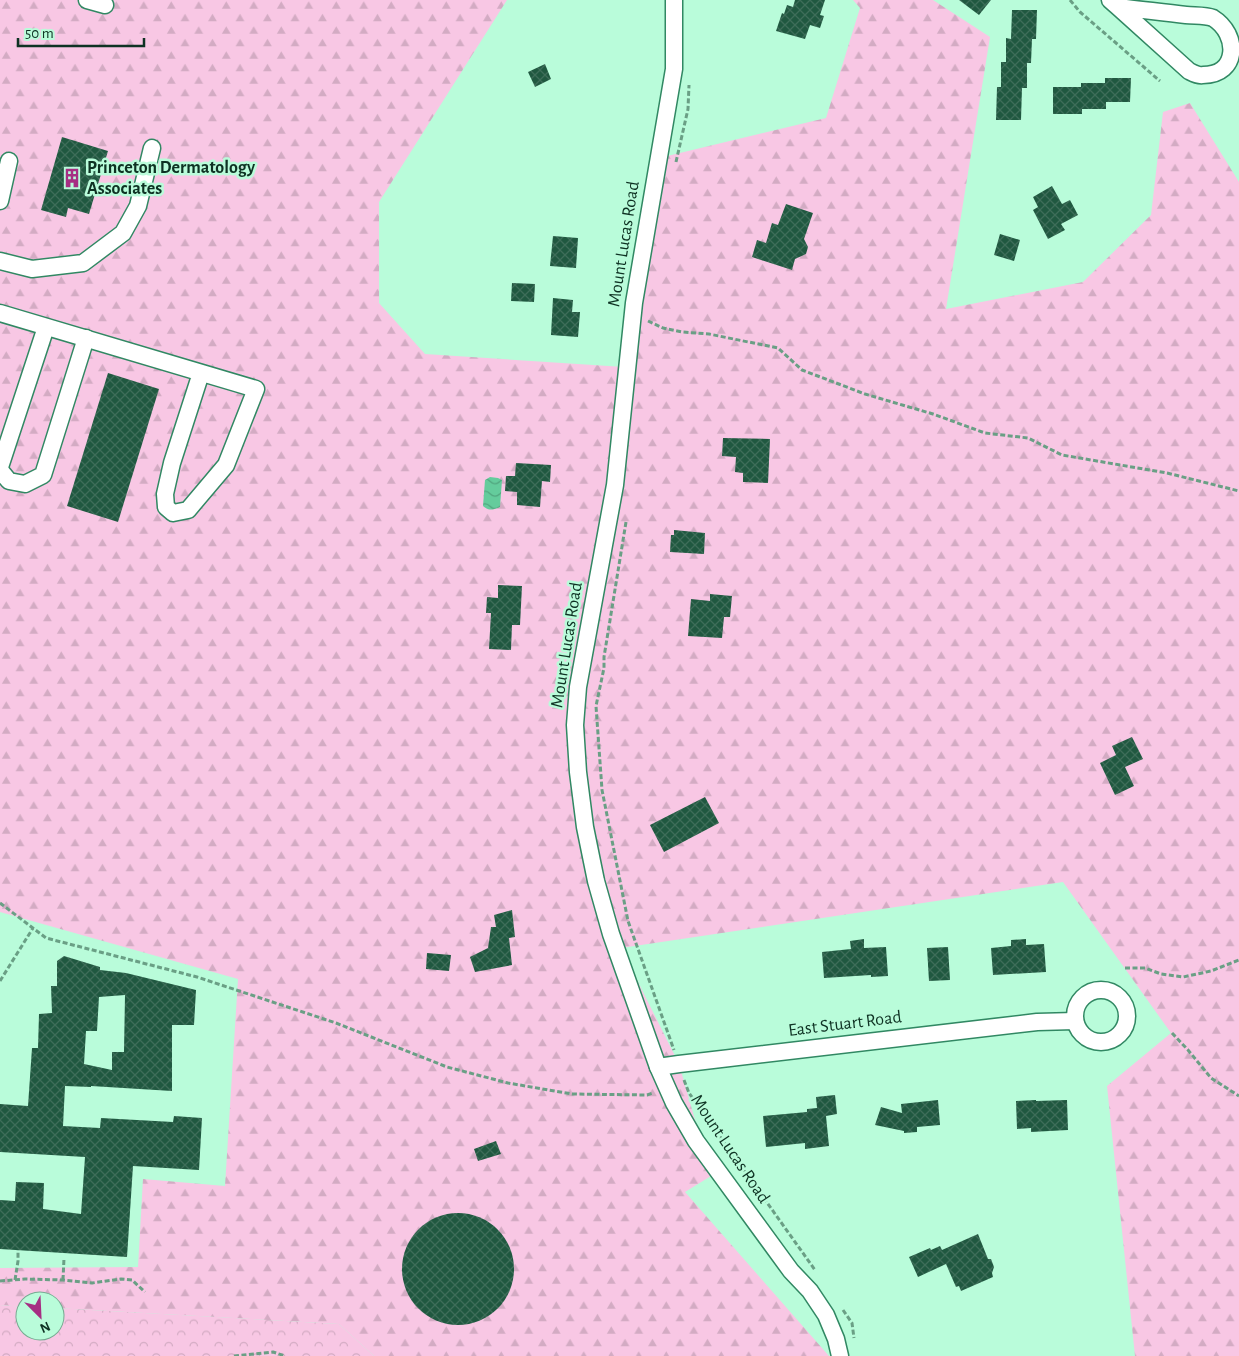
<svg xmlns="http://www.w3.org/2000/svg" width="1239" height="1356" viewBox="0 0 1239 1356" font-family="'Alegreya Sans',sans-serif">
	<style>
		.forest { fill: url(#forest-firs) }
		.park { fill: url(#park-crowns) }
		.water { fill: url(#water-waves) }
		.building { fill: url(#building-cross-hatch); fill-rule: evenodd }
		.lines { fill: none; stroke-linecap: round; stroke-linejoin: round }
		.minor-casing { stroke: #318863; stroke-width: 19 }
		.path { stroke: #6a9f85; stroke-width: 3; stroke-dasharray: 5 2.5; stroke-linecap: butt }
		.minor { stroke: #fff; stroke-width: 16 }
		.labels { text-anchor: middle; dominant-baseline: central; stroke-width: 5; stroke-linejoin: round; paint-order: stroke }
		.poi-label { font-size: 18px; font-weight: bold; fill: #0e3223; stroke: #b9fcda; text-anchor: start }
		.street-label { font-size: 18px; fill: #0e3223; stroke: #b9fcda }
	</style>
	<defs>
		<pattern id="forest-firs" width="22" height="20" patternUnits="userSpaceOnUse" patternTransform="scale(1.25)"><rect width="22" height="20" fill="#f8c7e4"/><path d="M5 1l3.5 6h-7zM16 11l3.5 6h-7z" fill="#d3abc3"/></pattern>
		<pattern id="park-crowns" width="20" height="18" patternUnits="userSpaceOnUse" patternTransform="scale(1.25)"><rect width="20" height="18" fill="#f8c7e4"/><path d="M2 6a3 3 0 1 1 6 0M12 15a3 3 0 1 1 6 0" fill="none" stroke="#d3abc3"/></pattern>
		<pattern id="water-waves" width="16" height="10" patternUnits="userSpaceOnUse" patternTransform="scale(1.25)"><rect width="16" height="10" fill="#64cc9c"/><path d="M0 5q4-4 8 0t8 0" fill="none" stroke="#51a67f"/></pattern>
		<pattern id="building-cross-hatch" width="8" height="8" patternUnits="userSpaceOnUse" patternTransform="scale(1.25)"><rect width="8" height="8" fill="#205840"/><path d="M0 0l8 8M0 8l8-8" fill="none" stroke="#3e6d59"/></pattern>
	</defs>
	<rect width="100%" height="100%" fill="#b9fcda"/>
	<path class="forest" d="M 0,0 L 507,0 L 379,202 L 379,303 L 425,354 L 624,367 L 659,158 L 826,118 L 860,8 L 853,0 L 933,0 L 990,37 L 946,309 L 1083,282 L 1151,215 L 1163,112 L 1190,103 L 1239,182 L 1239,1356 L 1135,1356 L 1107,1086 L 1171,1033 L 1063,882 L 621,948 L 679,1064 L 711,1176 L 685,1192 L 829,1356 L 374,1356 L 339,1324 L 55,1308 L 55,1301 L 25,1301 L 25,1307 L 0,1305 L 0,1268 L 138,1267 L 143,1179 L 225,1186 L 238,979 L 0,912 Z"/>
	<path class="park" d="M 0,1305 L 25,1307 L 25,1331 L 55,1331 L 55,1308 L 339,1324 L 374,1356 L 0,1356 Z"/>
	<path class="water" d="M 490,477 L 498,478 L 502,480 L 500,507 C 494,510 488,511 483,506 L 485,480 Z"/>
	<g class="building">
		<path d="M 795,0 L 825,0 L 820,15 L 824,16 L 820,28 L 810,25 L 805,39 L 776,31 L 782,13 L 784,14 L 787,5 L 793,7 Z"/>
		<path d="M 959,0 L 991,0 L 979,15 Z"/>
		<path d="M 1012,10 L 1037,10 L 1036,39 L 1032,39 L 1031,63 L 1027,63 L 1027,88 L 1022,88 L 1021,120 L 996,120 L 997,87 L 1001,87 L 1001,62 L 1006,62 L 1006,38 L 1011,39 Z"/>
		<path d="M 545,64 L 551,79 L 535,87 L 528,72 Z"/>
		<path d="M 1105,78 L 1131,78 L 1130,102 L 1106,102 L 1106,109 L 1082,109 L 1082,114 L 1053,114 L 1053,87 L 1081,87 L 1081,83 L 1105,83 Z"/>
		<path d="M 62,137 L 108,151 L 89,214 L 68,208 L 66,217 L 41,210 Z"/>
		<path d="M 1052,186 L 1062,204 L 1070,200 L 1078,215 L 1061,224 L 1065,230 L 1048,239 L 1033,210 L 1038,207 L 1033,197 Z"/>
		<path d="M 786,204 L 813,213 L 804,239 L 808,247 L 806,254 L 795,259 L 792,270 L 752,257 L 757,240 L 766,243 L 772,223 L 778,225 Z"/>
		<path d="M 1000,234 L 1020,240 L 1014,261 L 994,255 Z"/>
		<path d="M 553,236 L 578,238 L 576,268 L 550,266 Z"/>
		<path d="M 512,283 L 535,284 L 534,302 L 511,301 Z"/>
		<path d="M 553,298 L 573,300 L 572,312 L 580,312 L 578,337 L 551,335 Z"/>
		<path d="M 108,373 L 159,389 L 118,522 L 67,506 Z"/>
		<path d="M 723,438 L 770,439 L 768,483 L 743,482 L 743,473 L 735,472 L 736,457 L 722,456 Z"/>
		<path d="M 516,463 L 551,465 L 550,482 L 542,481 L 540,507 L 517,505 L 517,492 L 505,491 L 506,476 L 515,476 Z"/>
		<path d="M 674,530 L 705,533 L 704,554 L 670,552 L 671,535 L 674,535 Z"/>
		<path d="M 498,585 L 522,586 L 520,625 L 512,625 L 511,650 L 489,649 L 491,613 L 486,613 L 487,597 L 498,598 Z"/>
		<path d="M 710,594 L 732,596 L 730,617 L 724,617 L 722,638 L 688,636 L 691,599 L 710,601 Z"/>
		<path d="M 1132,737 L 1143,759 L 1125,767 L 1134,786 L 1115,795 L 1100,763 L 1116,755 L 1112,746 Z"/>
		<path d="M 705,797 L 719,823 L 664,852 L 650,825 Z"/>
		<path d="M 512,910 L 515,937 L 509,938 L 512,965 L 475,972 L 470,957 L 488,948 L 491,927 L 496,927 L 494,915 Z"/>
		<path d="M 864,939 L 864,948 L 886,947 L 888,976 L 871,977 L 871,975 L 824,978 L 822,952 L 851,949 L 850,941 Z"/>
		<path d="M 1026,939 L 1026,945 L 1044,944 L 1046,972 L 993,975 L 991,948 L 1011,946 L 1011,940 Z"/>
		<path d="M 948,947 L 950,980 L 929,981 L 927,948 Z"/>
		<path d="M 427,953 L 451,955 L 449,971 L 426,969 Z"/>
		<path d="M 64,956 L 100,967 L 100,970 L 126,973 L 196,990 L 194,1025 L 172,1025 L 172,1091 L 91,1086 L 91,1087 L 65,1086 L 63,1126 L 100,1128 L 101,1118 L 173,1122 L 174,1116 L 202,1118 L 199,1170 L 133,1166 L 127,1257 L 0,1249 L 0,1200 L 15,1201 L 16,1182 L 44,1183 L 43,1209 L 81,1214 L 85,1157 L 0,1152 L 0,1104 L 28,1106 L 32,1048 L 38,1048 L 39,1014 L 52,1013 L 51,986 L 57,986 L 57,961 ZM 125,995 L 124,1052 L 112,1052 L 112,1070 L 84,1064 L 86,1031 L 97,1031 L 99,997 Z"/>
		<path d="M 835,1095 L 837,1114 L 826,1116 L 829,1146 L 805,1149 L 805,1143 L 766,1147 L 763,1116 L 807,1112 L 807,1109 L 817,1108 L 816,1097 Z"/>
		<path d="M 938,1100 L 940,1125 L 917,1127 L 917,1132 L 904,1133 L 904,1131 L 875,1125 L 881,1107 L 902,1113 L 901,1104 Z"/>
		<path d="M 1036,1100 L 1036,1101 L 1067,1100 L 1068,1130 L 1031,1132 L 1031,1128 L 1017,1129 L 1016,1101 Z"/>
		<path d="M 496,1141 L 501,1154 L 478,1161 L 474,1149 Z"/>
		<circle cx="458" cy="1269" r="56"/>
		<path d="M 978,1234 L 988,1259 L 991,1259 L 994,1267 L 992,1273 L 993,1277 L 961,1291 L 959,1286 L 956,1287 L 946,1264 L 918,1277 L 909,1257 L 930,1248 L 931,1250 L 940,1246 L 942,1250 Z"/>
	</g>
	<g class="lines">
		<defs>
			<g id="minor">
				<path d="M 87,0 L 105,5"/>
				<path d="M 674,0 L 674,69 L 634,303 L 615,485 L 578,687 L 575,725 L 578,772 L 585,827 L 596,881 L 611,934 L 658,1067 L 674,1103 L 696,1141 L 791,1271 L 810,1291 L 826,1315 L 836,1339 L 840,1356"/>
				<path d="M 1110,0 L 1118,7 L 1189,71 C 1193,73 1198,76 1203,75 C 1239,75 1239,34 1213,18 C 1205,15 1194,16 1186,15 C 1163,12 1141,10 1118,7"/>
				<path d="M 0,201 L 9,161"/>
				<path d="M 0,261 L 32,269 L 83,263 L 123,233 L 138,206 L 152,148"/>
				<path d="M 0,313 C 85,338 170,364 256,389 L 226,465 L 188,510 L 173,513 L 166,507 L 165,494 L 172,463 L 201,373"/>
				<path d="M 0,467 L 46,327"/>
				<path d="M 0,470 L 9,481 L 25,484 L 43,475 L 86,338"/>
				<circle cx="1101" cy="1016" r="26"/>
				<path d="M 658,1067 L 679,1064 L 1037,1022 L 1075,1021"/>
			</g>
		</defs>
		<use href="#minor" class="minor-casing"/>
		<g class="path">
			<path d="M 1070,0 L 1080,12 L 1160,81"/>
			<path d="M 676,162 L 688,109 L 689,85"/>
			<path d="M 648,321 L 663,328 L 682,332 L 709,334 L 778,348 L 802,370 L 865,394 L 933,414 L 985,433 L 1028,438 L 1062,455 L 1167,473 L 1239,491"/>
			<path d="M 626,522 L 604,657 L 604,668 L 596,706 L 602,790 L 628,921 L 674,1050"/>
			<path d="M 0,903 L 46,938 L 197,977 L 336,1023 L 447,1067 L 508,1083 L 572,1094 L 647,1095 L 653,1093"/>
			<path d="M 1125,968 L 1145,968 L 1161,974 L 1183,977 L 1211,971 L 1239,960"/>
			<path d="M 0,981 L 33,928"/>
			<path d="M 1172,1033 L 1188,1050 L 1211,1078 L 1239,1096"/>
			<path d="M 684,1080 L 689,1093 L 815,1270"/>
			<path d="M 15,1280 L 18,1261 L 18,1250"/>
			<path d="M 63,1280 L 64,1258"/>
			<path d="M 0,1281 L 25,1279 L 63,1280 L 92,1283 L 121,1279 L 132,1280 L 145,1292"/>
			<path d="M 843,1310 L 852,1323 L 854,1338"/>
			<path d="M 234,1356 L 273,1352 L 285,1356"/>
		</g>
		<use href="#minor" class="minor"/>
	</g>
	<defs>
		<symbol id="building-bare" viewBox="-9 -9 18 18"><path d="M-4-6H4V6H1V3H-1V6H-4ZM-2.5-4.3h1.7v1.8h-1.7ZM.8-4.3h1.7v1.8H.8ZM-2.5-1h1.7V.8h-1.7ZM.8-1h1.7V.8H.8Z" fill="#a62e83" stroke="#b9fcda" stroke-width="2.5" paint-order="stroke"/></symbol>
	</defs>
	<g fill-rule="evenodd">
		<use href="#building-bare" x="58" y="164" width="28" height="28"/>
	</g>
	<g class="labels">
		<g class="poi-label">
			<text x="87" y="168">Princeton Dermatology<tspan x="87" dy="21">Associates</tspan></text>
		</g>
		<g class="street-label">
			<text transform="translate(624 244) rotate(-81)">Mount Lucas Road</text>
			<text transform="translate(567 645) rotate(-81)">Mount Lucas Road</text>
			<text transform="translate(845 1024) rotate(-7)">East Stuart Road</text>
			<text transform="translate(730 1149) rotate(56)">Mount Lucas Road</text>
		</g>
	</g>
	<g transform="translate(40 1316) rotate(156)"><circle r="24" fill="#b9fcda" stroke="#75ab91"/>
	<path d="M0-4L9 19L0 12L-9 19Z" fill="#a62e83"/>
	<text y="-8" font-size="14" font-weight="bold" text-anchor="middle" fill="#0e3223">N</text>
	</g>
	<path d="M18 38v8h126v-8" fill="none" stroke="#0e3223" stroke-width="2.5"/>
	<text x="25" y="38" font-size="15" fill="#0e3223" stroke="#b9fcda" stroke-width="4" paint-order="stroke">50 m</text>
</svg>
